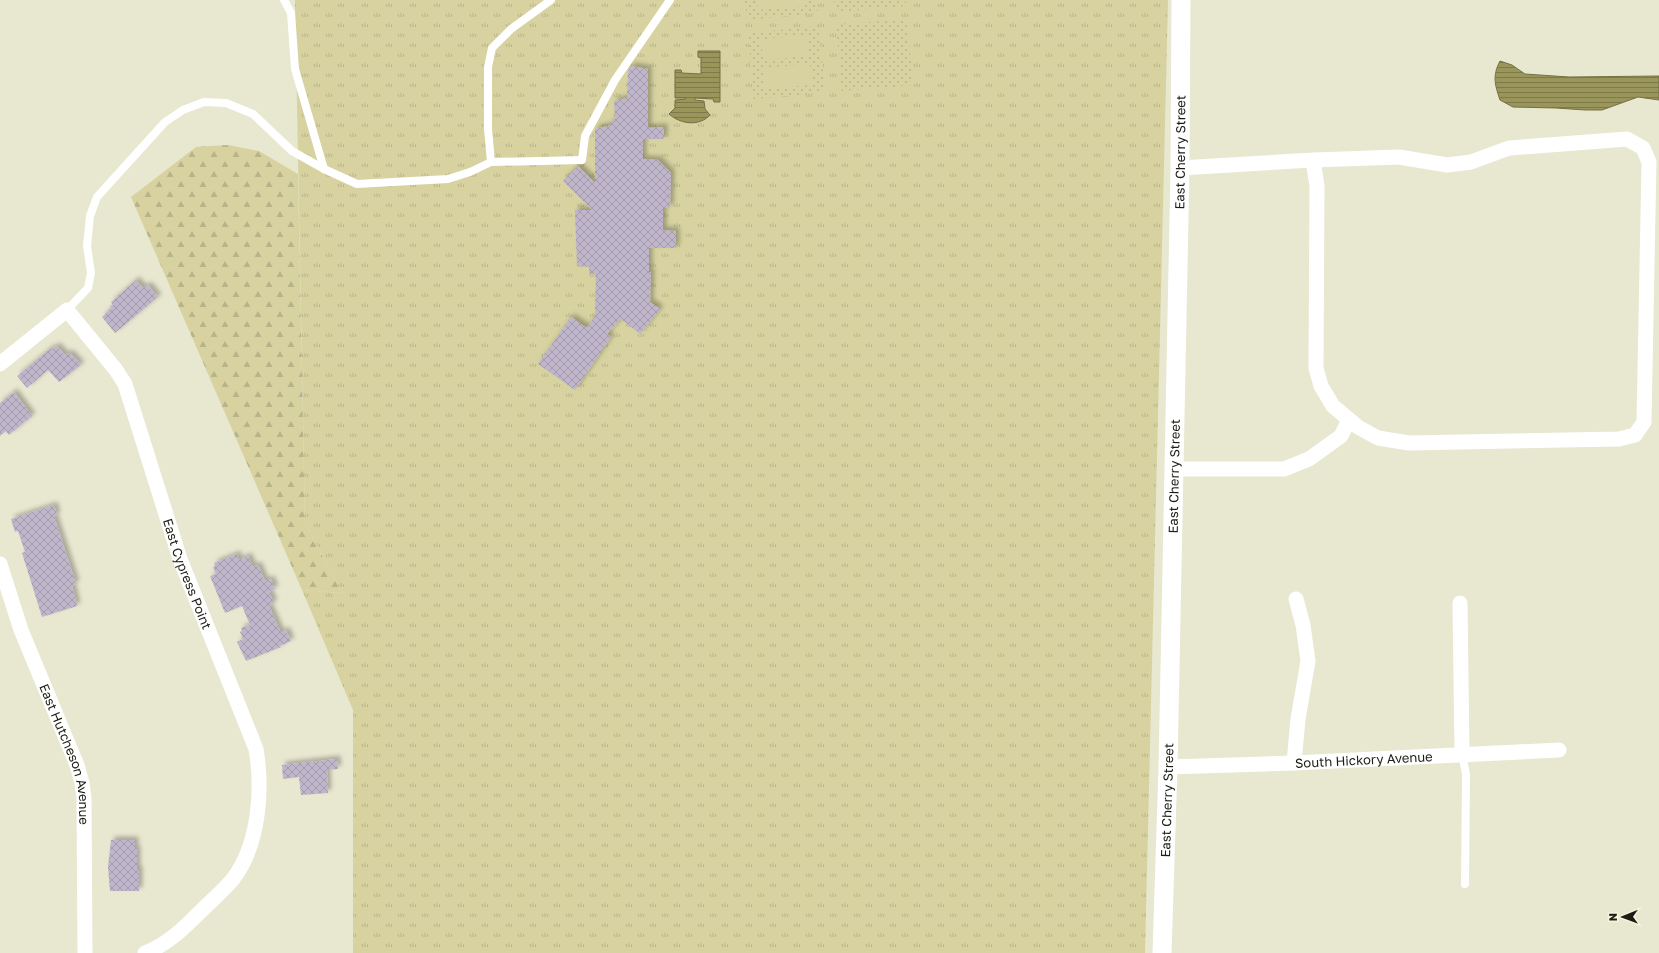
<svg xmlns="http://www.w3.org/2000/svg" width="1659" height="953" viewBox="0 0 1659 953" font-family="'Golos Text',sans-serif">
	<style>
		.grass { fill: url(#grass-tufts) }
		.forest { fill: url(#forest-firs) }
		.park { fill: url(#park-dots) }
		.garden { fill: #d7d2a0 }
		.water { fill: url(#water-rules); stroke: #747145 }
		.building { fill: url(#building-cross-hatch); filter: url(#shadow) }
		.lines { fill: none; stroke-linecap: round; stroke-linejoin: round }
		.service { stroke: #fff; stroke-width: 8 }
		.minor { stroke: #fff; stroke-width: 15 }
		.tertiary { stroke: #fff; stroke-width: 19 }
		.labels { text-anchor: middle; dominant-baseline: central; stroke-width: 3; stroke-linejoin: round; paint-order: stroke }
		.street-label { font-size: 13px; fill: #1d1d15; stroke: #f5f4dd }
	</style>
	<defs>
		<pattern id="grass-tufts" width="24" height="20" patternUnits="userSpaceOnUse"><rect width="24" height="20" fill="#d7d2a0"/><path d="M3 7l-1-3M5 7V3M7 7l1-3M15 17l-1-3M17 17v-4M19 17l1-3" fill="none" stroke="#b8b489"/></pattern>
		<pattern id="forest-firs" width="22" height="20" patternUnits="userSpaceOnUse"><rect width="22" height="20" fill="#d7d2a0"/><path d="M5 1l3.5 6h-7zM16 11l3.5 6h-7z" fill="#b8b489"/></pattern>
		<pattern id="park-dots" width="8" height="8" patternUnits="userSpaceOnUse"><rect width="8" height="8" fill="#d7d2a0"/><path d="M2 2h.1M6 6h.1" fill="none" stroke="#b8b489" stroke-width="1.8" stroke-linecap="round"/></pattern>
		<pattern id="water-rules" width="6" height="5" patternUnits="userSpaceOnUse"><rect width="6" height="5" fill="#9a955a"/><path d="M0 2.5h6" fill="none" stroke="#7d7949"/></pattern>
		<pattern id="building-cross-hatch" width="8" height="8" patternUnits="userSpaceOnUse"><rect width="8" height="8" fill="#bfb6cb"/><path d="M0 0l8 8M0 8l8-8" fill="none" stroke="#a49cad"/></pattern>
		<filter id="shadow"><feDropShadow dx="3.5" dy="-3.5" stdDeviation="2" flood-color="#0004"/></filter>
	</defs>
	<rect width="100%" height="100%" fill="#e8e7d0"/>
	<path class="grass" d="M 295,0 L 1168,0 L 1145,953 L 353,953 L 353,710 L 302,590 L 342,593 L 305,523 Z"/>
	<path class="forest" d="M 228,145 L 259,151 L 298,174 L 305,523 L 342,593 L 302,590 L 131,197 L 196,147 Z"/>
	<g class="park">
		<path d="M 745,0 L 817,0 L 818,13 L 747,20 Z"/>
		<path d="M 834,0 L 906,0 L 906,6 L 836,12 Z"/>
		<path d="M 907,19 L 913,85 L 842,91 L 836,25 Z"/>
		<path d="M 818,26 L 825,92 L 754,99 L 748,33 Z"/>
	</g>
	<g class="garden">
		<path d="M 757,0 L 804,0 L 804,6 L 758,10 Z"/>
		<path d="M 807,35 L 809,56 L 763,60 L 761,39 Z"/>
		<path d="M 810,64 L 812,85 L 765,89 L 764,68 Z"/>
	</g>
	<g class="water">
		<path d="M 698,51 L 720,51 L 720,102 L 714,102 L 713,99 L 695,98 L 695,100 L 704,101 L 705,109 L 710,115 C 699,127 680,124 669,114 L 675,108 L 675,100 L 686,99 L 686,98 L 675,98 L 675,70 L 681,70 L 682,73 L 701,74 L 701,58 L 698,57 Z"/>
		<path d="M 1500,61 L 1512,65 L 1525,74 L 1569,77 L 1659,76 L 1659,100 L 1638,97 L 1602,110 L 1585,110 L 1556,108 L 1513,107 L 1500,100 C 1495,85 1492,76 1500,61 Z"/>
	</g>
	<g class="building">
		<path d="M 631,66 L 648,69 L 648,128 L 664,127 L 664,139 L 643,139 L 643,159 L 658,160 L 671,173 L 670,208 L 663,208 L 663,230 L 676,231 L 676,248 L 649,248 L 649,272 L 651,272 L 650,302 L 660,309 L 640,334 L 621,319 L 607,334 L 611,337 L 575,390 L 538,364 L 571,317 L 587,328 L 595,316 L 596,274 L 589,274 L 589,267 L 577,266 L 575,210 L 592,210 L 563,181 L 578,166 L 595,183 L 595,129 L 612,125 L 612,119 L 615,119 L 614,101 L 627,98 L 628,71 Z"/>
		<path d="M 136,280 L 143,288 L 148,285 L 158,297 L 115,333 L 102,317 L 111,308 L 110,306 L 113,305 L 111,302 Z"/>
		<path d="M 57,346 L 65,355 L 69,353 L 73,356 L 81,365 L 59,382 L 48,370 L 27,388 L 17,376 L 51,348 L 52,349 Z"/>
		<path d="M 14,392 L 32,416 L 9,435 L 6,431 L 0,436 L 0,403 Z"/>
		<path d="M 54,505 L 57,515 L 54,516 L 76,584 L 72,585 L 77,606 L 42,617 L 22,553 L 25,552 L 18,531 L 15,532 L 11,519 Z"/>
		<path d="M 237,554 L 239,560 L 248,556 L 253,567 L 258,565 L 265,581 L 271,579 L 275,589 L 269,592 L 274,603 L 269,606 L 281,633 L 286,630 L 291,641 L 280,646 L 281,647 L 246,661 L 237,642 L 243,639 L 240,632 L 242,631 L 241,628 L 250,625 L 242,606 L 225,613 L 210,576 L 216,574 L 213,567 L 215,566 L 214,563 Z"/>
		<path d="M 337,759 L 338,769 L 327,770 L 328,793 L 301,795 L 299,777 L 283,779 L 282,765 Z"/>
		<path d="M 111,840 L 135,840 L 135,849 L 137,849 L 137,869 L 139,869 L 139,891 L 110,891 L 108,867 Z"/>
	</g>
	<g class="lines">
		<g class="service">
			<path d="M 284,0 L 291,13 L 295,69 L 324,169"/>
			<path d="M 551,0 L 511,29 L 492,48 L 488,67 L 488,129 L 491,162 L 582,160 L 585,136 L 615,80 L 670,0"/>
			<path d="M 67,310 L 88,288 L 91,273 L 87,246 L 90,216 L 97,197 L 165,122 L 183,110 L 204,102 L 226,103 L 253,114 L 292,151 L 324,169 L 357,184 L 448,179 L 470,172 L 491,162"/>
			<path d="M 1462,754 L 1466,774 L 1465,884"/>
		</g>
		<g class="minor">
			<path d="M 1180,168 L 1313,160 L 1399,157 L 1447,165 L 1471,162 L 1509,148 L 1627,139 L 1643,148 L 1649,162 L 1644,422 L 1635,435 L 1619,439 L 1409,443 L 1378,438 L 1358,427 L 1333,406 L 1321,386 L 1316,368 L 1317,186 L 1313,160"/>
			<path id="s1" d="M 0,364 L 67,310 L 116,370 L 125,384 L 180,559 L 256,749 C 263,790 259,845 233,879 C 224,890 211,901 201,911 C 184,928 168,944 145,953"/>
			<path d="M 1174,469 L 1284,469 L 1309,459 L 1341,436 L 1349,420"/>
			<path id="s2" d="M 0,564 L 21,630 L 77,765 L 82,783 L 84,798 L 85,953"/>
			<path d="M 1460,603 L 1462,754"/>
			<path d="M 1294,763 L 1298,719 L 1308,661 L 1303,625 L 1296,599"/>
			<path id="s3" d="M 1168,767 L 1294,763 L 1559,750"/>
		</g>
		<path class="tertiary" id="s4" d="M 1162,953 L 1168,767 L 1180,168 L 1181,0"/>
	</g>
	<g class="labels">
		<g class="street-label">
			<text stroke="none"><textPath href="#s4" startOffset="801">East Cherry Street</textPath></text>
			<text stroke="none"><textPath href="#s4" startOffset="477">East Cherry Street</textPath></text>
			<text stroke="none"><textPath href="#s1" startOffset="380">East Cypress Point</textPath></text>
			<text stroke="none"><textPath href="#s2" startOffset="202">East Hutcheson Avenue</textPath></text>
			<text stroke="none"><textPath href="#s3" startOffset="196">South Hickory Avenue</textPath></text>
			<text stroke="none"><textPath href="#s4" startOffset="153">East Cherry Street</textPath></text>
		</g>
	</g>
	<g transform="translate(1623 917) rotate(269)" stroke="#f5f4dd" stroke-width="3" paint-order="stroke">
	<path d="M0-3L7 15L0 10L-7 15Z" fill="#1d1d15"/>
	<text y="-6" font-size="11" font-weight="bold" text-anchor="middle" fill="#1d1d15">N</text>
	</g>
</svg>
